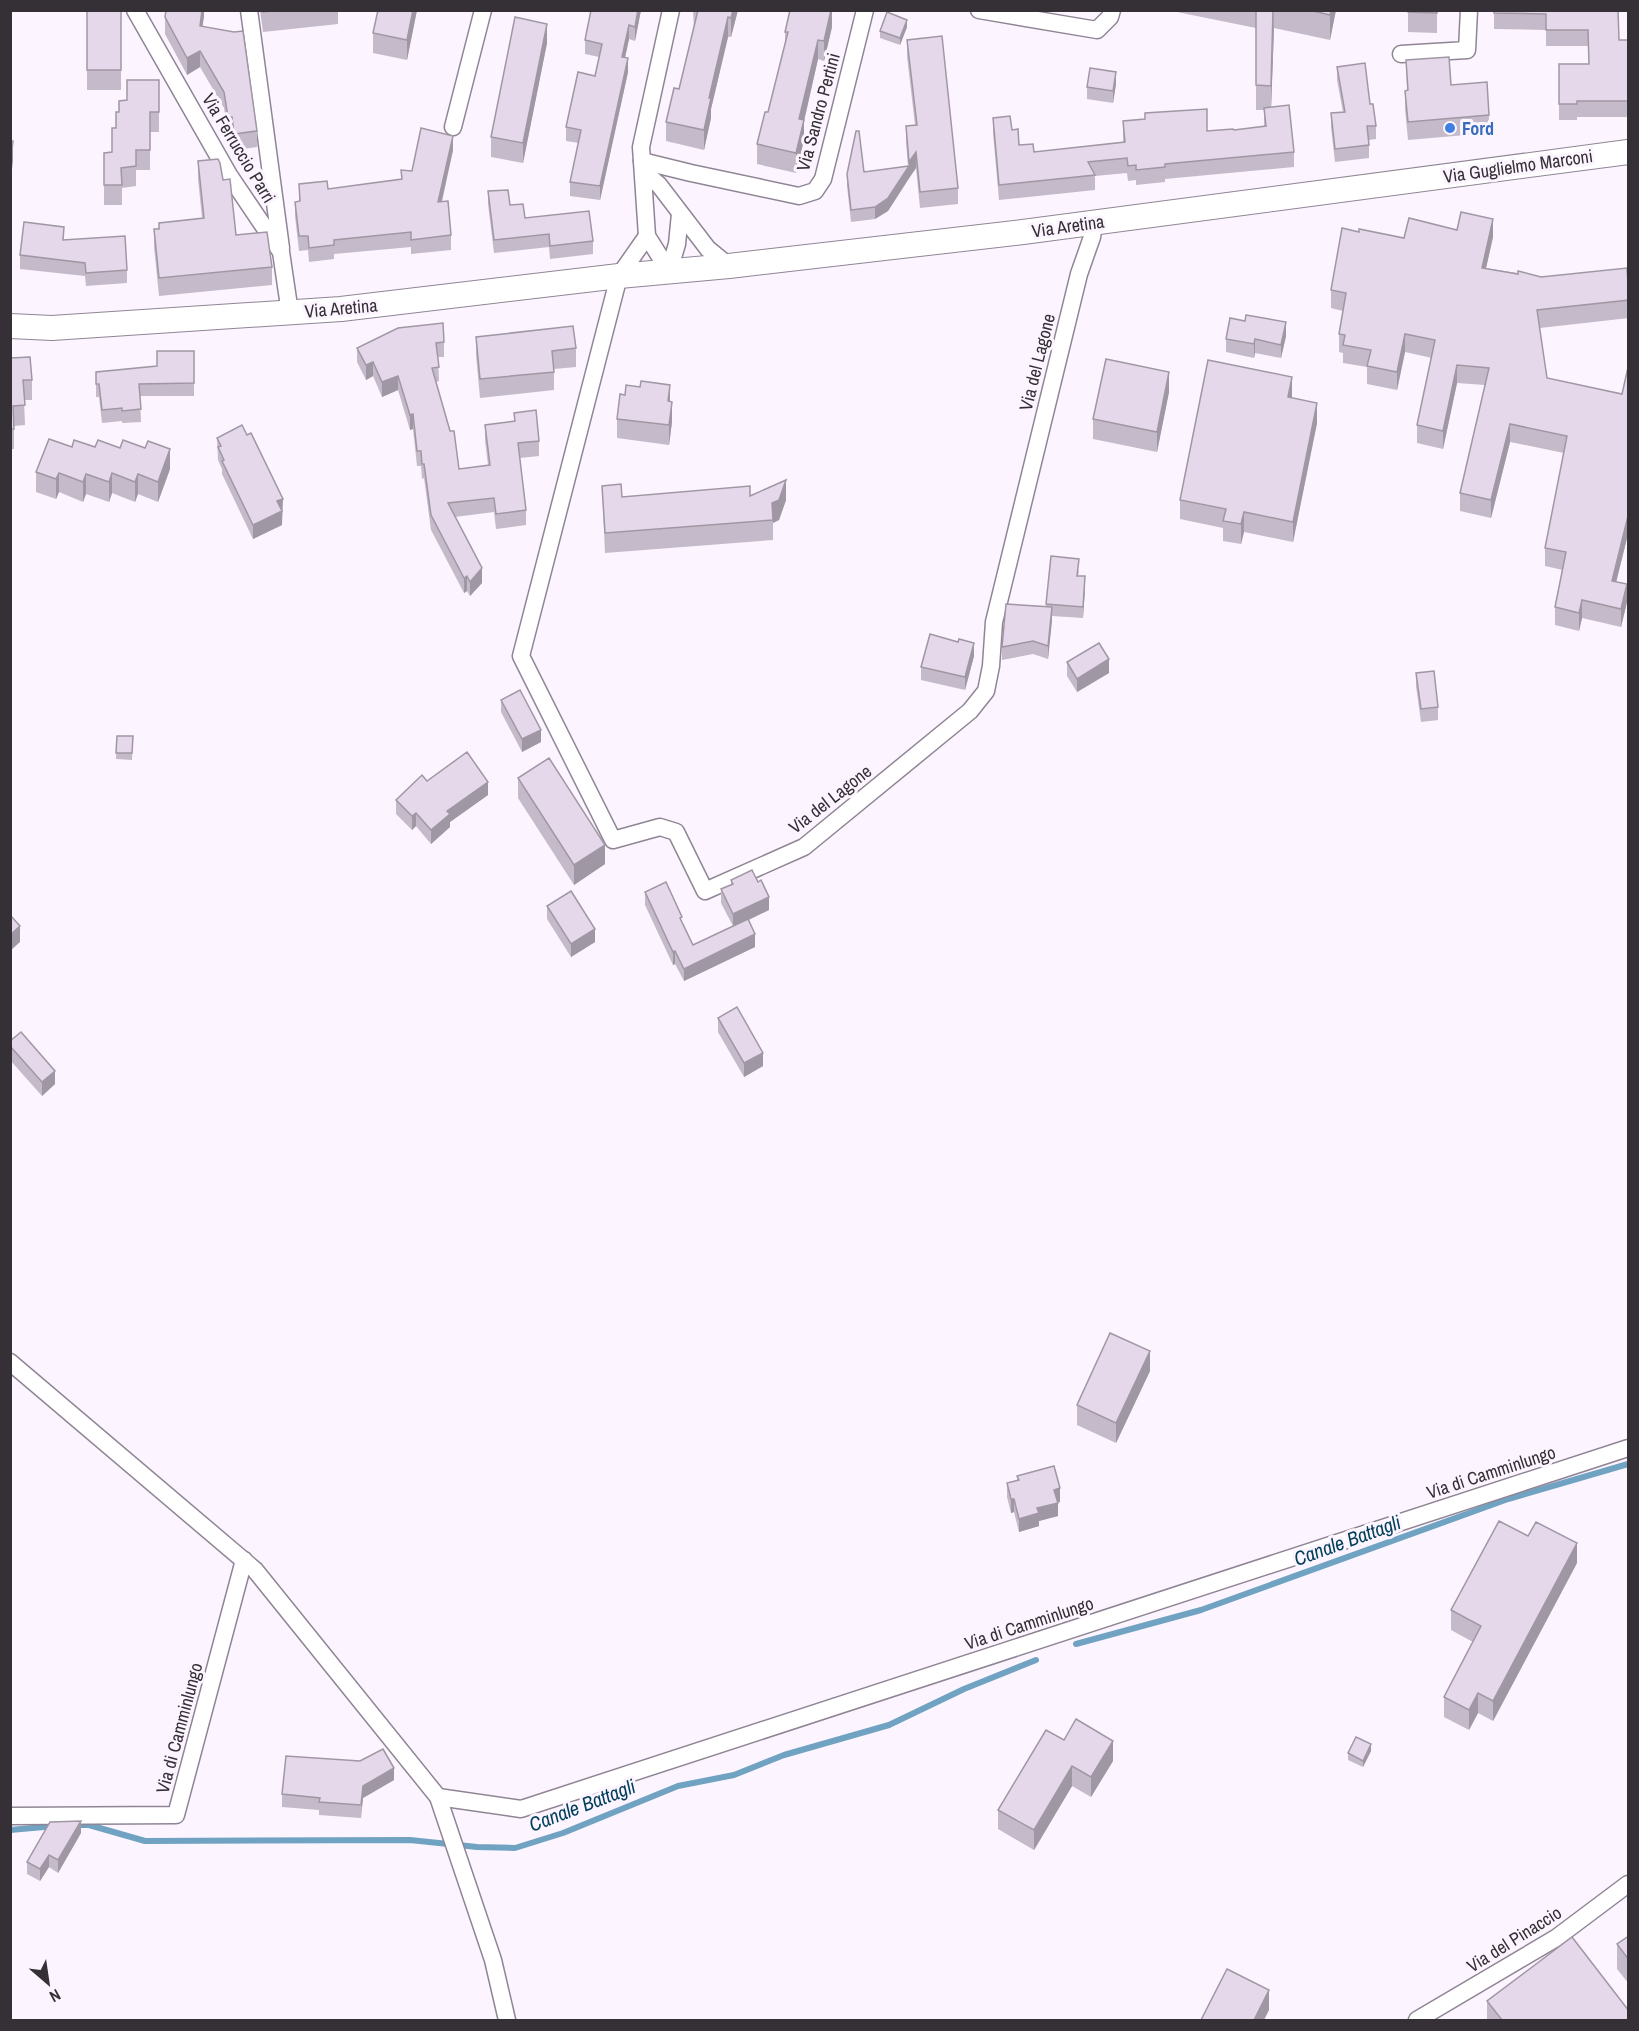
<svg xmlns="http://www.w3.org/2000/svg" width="1639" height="2031" viewBox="0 0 1639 2031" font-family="'Archivo Narrow',sans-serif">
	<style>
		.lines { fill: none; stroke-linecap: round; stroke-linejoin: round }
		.stream { stroke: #70a2c1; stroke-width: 6 }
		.street-casing { stroke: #908595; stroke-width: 19 }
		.secondary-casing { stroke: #908595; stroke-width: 26 }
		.street { stroke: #fff; stroke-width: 16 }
		.secondary { stroke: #fff; stroke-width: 24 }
		.wall { fill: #c5bac9 }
		.shaded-wall { fill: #a097a4 }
		.building { fill: #e5d8ea; stroke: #a097a4; stroke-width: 1.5 }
		.shop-dot { fill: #3f7fe0; stroke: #fcf4ff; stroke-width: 2 }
		.labels { text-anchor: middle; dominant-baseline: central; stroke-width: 6; stroke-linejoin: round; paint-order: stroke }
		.street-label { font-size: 18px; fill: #343036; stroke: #fcf4ff }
		.shop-label { font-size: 18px; font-weight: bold; fill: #366cbe; stroke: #fcf4ff; text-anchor: start }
		.water-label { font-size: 20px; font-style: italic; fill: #003f5a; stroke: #fcf4ff }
	</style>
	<rect width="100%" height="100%" fill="#fcf4ff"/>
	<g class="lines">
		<g class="stream">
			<path d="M 1076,1644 L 1201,1610 L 1508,1499 L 1628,1464"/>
			<path d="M 74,1825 L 89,1825 L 145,1841 L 410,1840 L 477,1847 L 515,1848 L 563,1833 L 678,1786 L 734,1775 L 784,1755 L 889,1725 L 964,1689 L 1036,1660"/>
			<path d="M 10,1830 L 55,1826"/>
		</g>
		<defs>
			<g id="street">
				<path d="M 135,10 L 229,175 L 281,252 L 290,313"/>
				<path d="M 249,10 L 281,248"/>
				<path d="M 979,10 L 1097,30 L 1110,17 L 1112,10"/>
				<path d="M 1401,54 L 1467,50 L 1469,10"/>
				<path d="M 453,127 L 483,10"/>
				<path d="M 642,161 L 691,173 L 799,196 L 815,191 L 823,179 L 865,10"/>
				<path d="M 643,171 L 659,185 L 708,249 L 729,266"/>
				<path d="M 647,236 L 619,276 L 521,656 L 613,840 L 660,827 L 676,832 L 705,891 L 804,847 L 970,711 L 986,691 L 991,666 L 994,622 L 1079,274 L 1092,237 L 1094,223"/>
				<path d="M 669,271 L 647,236 L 641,147 L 671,10"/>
				<path d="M 669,271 L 677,244 L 680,214"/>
				<path d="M 10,1362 L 255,1570 L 438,1797 L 493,1960 L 507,2020"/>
				<path d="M 438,1797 L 521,1809 L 1628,1448"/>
				<path d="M 10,1816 L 176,1815 L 244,1560"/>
				<path d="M 1417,2020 L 1556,1938 L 1628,1884"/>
			</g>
			<path id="secondary" d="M 10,326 L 52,328 L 341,309 L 619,276 L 729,266 L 1023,232 L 1628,152"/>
		</defs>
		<use href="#street" class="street-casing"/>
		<use href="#secondary" class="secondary-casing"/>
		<use href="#street" class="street"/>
		<use href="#secondary" class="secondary"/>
	</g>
	<g class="wall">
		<rect x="87" y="10" width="34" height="80"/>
		<path d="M 204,10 L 202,27 L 257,131 L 257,147 L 234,150 L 232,133 L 228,134 L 224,108 L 200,67 L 187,75 L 165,34 L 165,17 Z"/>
		<path d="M 260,10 L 338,10 L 338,24 L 263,32 Z"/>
		<path d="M 417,10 L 407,60 L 373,53 L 373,33 Z"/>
		<path d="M 591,10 L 641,10 L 635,41 L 629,39 L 625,58 L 628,72 L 600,200 L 570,196 L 570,182 L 579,143 L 566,141 L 566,127 L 595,76 L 599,57 L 585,54 L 585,40 Z"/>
		<path d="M 693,10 L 738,10 L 731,37 L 728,37 L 711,109 L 711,118 L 704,150 L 666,141 L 666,122 L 679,89 L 694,29 Z"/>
		<path d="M 832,10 L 832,27 L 824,61 L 818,59 L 804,121 L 804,140 L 796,173 L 757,164 L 757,144 L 768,112 L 785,43 L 785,32 Z"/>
		<path d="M 1167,10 L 1336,10 L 1330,40 L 1274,28 L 1271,107 L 1294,152 L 1294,167 L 1165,179 L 1165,182 L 1136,185 L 1136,180 L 1128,181 L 1127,173 L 1095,176 L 1095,190 L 999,200 L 993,133 L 993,118 L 1012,130 L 1019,145 L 1034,152 L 1123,142 L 1123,121 L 1145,119 L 1145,113 L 1207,131 L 1234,130 L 1264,126 L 1264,110 L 1256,110 L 1256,28 Z"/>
		<path d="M 1408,10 L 1437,10 L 1437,33 L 1408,32 Z"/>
		<path d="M 1494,10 L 1618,10 L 1619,40 L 1629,40 L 1629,117 L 1577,117 L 1577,120 L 1559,120 L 1559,64 L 1589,64 L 1588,46 L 1546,46 L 1546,30 L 1494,29 Z"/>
		<path d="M 907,27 L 900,45 L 880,38 L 880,31 Z"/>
		<path d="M 907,40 L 958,188 L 958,204 L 920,208 L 916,168 L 888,211 L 875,219 L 851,222 L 847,186 L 847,174 L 908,166 L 906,142 L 906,126 L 915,125 L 907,56 Z"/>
		<path d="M 547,43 L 523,163 L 491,157 L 491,137 Z"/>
		<path d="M 1406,60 L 1451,85 L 1489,115 L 1489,133 L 1408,140 L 1405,109 L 1405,91 L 1407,91 Z"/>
		<path d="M 1337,67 L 1370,104 L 1376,126 L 1376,139 L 1369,140 L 1369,158 L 1335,162 L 1331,127 L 1331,113 L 1343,112 L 1337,80 Z"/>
		<path d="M 159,80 L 159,132 L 150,132 L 150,170 L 136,170 L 136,186 L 122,188 L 122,205 L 104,205 L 104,153 L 112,152 L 119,112 L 127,100 Z"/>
		<path d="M 1116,84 L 1113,103 L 1087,99 L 1087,87 Z"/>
		<path d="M 453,150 L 442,202 L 451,235 L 451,250 L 411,254 L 411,247 L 334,254 L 334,259 L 309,262 L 308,250 L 299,251 L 295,216 L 295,202 L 299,201 L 299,184 L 328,189 L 401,180 L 401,170 L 412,171 Z"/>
		<path d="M 198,161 L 223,180 L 236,235 L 272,267 L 272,285 L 159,296 L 154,247 L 154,229 L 159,229 L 159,223 L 202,218 L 198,179 Z"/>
		<path d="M 488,191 L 510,205 L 525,218 L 593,241 L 593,254 L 550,259 L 549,247 L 494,253 L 488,204 Z"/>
		<path d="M 1359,232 L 1404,238 L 1493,237 L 1486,268 L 1541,277 L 1629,282 L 1629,318 L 1540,328 L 1547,378 L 1622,394 L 1629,363 L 1629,530 L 1616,582 L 1627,602 L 1621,627 L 1582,618 L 1579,631 L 1555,625 L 1555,607 L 1563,570 L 1545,566 L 1545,548 L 1564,453 L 1510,442 L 1491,518 L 1460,511 L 1460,493 L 1485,385 L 1457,383 L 1443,449 L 1417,443 L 1417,425 L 1432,358 L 1405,352 L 1397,390 L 1367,384 L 1367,367 L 1343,363 L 1343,353 L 1339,352 L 1339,334 L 1343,311 L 1331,308 L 1331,290 Z"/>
		<path d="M 64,240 L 127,270 L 127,283 L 86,286 L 85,276 L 20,269 L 20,255 Z"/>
		<path d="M 1245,321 L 1286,336 L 1281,358 L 1255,353 L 1254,358 L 1226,352 L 1226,339 Z"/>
		<path d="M 476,337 L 576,348 L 576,367 L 554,369 L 554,390 L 480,398 L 476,355 Z"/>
		<path d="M 444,342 L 444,357 L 438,357 L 439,381 L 436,382 L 459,469 L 488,465 L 485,440 L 485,425 L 514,421 L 514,413 L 539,441 L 539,456 L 520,458 L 526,510 L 526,525 L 496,529 L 494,512 L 455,517 L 482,583 L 470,596 L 467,591 L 464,593 L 431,530 L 424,478 L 422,479 L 421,466 L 417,466 L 413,429 L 410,430 L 398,390 L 382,397 L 373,376 L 366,380 L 357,362 L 357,348 Z"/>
		<path d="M 194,351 L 194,396 L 140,396 L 141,422 L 122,423 L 122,421 L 102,423 L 99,397 L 96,397 L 96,372 L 157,366 Z"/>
		<path d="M 10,358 L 32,380 L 32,400 L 24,400 L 25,425 L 14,426 L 14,449 L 10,449 Z"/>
		<path d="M 1169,392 L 1157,452 L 1093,439 L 1093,419 Z"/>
		<path d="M 1292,398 L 1317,423 L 1293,542 L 1244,532 L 1241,544 L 1223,541 L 1223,528 L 1180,519 L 1180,500 Z"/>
		<path d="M 670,402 L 672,422 L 669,445 L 617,438 L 617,419 Z"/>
		<path d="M 217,438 L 283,512 L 282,513 L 282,525 L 253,539 L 222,474 L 222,469 L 218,460 Z"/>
		<path d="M 72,447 L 95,447 L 170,469 L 158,502 L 138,494 L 135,502 L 112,493 L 109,502 L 86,494 L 83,502 L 59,492 L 56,499 L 36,492 L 36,472 Z"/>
		<path d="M 602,486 L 622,497 L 750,496 L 786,500 L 779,520 L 773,523 L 773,540 L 605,553 Z"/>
		<path d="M 1051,556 L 1079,571 L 1078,576 L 1085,587 L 1083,618 L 1052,616 L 1048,659 L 1033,654 L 1002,660 L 1002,647 L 1046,607 Z"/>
		<path d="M 974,656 L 965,690 L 921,680 L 921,667 Z"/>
		<path d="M 1067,662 L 1109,673 L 1077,692 L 1067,676 Z"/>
		<path d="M 1416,673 L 1438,707 L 1438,720 L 1421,722 L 1416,686 Z"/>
		<path d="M 501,700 L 541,742 L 522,752 L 501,712 Z"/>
		<path d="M 117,736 L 133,736 L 132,760 L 116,759 Z"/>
		<path d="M 518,778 L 605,864 L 574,885 L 518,798 Z"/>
		<path d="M 427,781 L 488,795 L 450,822 L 450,827 L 431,844 L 416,826 L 412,830 L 396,814 L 396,800 Z"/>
		<path d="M 731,880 L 769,910 L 749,920 L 755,947 L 684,981 L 675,964 L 673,965 L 645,905 L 645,892 L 682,924 L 693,945 L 733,926 L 721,903 L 721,889 L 731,885 Z"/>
		<path d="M 547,906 L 595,942 L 571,957 L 547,919 Z"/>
		<path d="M 718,1018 L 763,1066 L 744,1077 L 718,1032 Z"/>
		<path d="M 10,1041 L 55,1084 L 42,1096 L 10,1060 Z"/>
		<path d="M 1150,1371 L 1116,1443 L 1077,1425 L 1077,1405 Z"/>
		<path d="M 1017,1476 L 1060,1502 L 1058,1502 L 1058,1516 L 1039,1521 L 1039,1526 L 1019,1532 L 1014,1512 L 1011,1513 L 1007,1497 L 1007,1483 L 1017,1480 Z"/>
		<path d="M 1577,1563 L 1493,1721 L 1478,1713 L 1469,1730 L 1444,1717 L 1444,1697 L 1473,1642 L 1451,1630 L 1451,1610 Z"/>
		<path d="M 1064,1740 L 1113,1761 L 1091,1797 L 1072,1786 L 1034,1850 L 998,1829 L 998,1810 Z"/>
		<path d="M 1371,1751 L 1363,1767 L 1348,1760 L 1348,1753 Z"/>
		<path d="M 394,1780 L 363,1798 L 361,1818 L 319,1815 L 319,1810 L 282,1807 L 282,1794 Z"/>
		<path d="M 81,1833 L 58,1873 L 49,1867 L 40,1881 L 27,1874 L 27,1862 Z"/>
		<path d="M 1629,1936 L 1629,1984 L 1617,1969 L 1617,1944 Z"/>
		<path d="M 1487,2001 L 1629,2020 L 1487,2020 Z"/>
	</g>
	<g class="shaded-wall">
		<path d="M 202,10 L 204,10 L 204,17 L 200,42 L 200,26 Z"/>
		<path d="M 413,10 L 417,10 L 407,60 L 407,40 Z"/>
		<path d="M 638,10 L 641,10 L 635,41 L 635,27 Z"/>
		<path d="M 733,10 L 738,10 L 731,37 L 731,18 Z"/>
		<path d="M 831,10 L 832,10 L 832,27 L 824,61 L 824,41 Z"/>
		<path d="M 1274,10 L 1274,28 L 1271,111 L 1271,86 Z"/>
		<path d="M 1331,10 L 1336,10 L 1330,40 L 1330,15 Z"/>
		<path d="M 728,17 L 728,37 L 711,109 L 711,118 L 704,150 L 704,130 L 709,98 Z"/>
		<path d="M 907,20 L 907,27 L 900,45 L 900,38 Z"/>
		<path d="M 547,24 L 547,43 L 523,163 L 523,143 Z"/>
		<path d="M 629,25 L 629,39 L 622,71 L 622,57 Z"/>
		<path d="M 818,40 L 818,59 L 804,121 L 804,140 L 796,173 L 796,153 L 799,119 Z"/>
		<path d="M 200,51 L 200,67 L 187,75 L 187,58 Z"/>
		<path d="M 628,58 L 628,72 L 600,200 L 600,186 Z"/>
		<path d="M 1116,72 L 1116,84 L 1113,103 L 1113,91 Z"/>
		<path d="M 453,136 L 453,150 L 438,217 L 438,202 Z"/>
		<path d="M 13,141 L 13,161 L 10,186 L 10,166 Z"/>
		<path d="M 916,152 L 916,168 L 909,178 L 909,162 Z"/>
		<path d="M 909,166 L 909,178 L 888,211 L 875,219 L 875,207 Z"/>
		<path d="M 1493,219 L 1493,237 L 1482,286 L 1482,268 Z"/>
		<path d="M 1286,322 L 1286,336 L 1281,358 L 1281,345 Z"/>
		<path d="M 1405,334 L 1405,352 L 1397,390 L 1397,372 Z"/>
		<path d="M 1255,339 L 1255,353 L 1254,358 L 1254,344 Z"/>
		<path d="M 373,362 L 373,376 L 366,380 L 366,365 Z"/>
		<path d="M 1457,365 L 1457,383 L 1443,449 L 1443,431 Z"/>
		<path d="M 1169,372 L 1169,392 L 1157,452 L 1157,432 Z"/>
		<path d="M 398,376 L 398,390 L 382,397 L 382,382 Z"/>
		<path d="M 1292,377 L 1292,397 L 1288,417 L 1288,397 Z"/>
		<path d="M 670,385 L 670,405 L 668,401 Z"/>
		<path d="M 672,402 L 672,422 L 669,445 L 669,425 Z"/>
		<path d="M 1317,403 L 1317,423 L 1293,542 L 1293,522 Z"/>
		<path d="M 413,414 L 413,429 L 410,430 L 410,415 Z"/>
		<path d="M 1510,424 L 1510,442 L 1491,518 L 1491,500 Z"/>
		<path d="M 170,449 L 170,469 L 158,502 L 158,482 Z"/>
		<path d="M 59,473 L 59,492 L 56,499 L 56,479 Z"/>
		<path d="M 112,473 L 112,493 L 109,502 L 109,482 Z"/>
		<path d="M 86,474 L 86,494 L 83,502 L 83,482 Z"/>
		<path d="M 138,474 L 138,494 L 135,502 L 135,482 Z"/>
		<path d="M 786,480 L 786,500 L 779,520 L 773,523 L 772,503 Z"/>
		<path d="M 283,499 L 282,525 L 253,539 L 253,525 L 277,501 Z"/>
		<path d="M 1244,512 L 1244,532 L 1241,544 L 1241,524 Z"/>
		<path d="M 1629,512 L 1629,530 L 1612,599 L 1612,581 Z"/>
		<path d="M 482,568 L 482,583 L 470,596 L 470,582 Z"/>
		<path d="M 467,576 L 467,591 L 464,593 L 464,578 Z"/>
		<path d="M 1085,576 L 1085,587 L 1083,618 L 1083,607 Z"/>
		<path d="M 1627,584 L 1627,602 L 1621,627 L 1621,609 Z"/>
		<path d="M 1582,600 L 1582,618 L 1579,631 L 1579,613 Z"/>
		<path d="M 1052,607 L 1052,621 L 1048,659 L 1048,646 Z"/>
		<path d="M 974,643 L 974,656 L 965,690 L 965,677 Z"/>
		<path d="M 1109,659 L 1109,673 L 1077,692 L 1077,679 Z"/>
		<path d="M 541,730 L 541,742 L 522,752 L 522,739 Z"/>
		<path d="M 488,782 L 488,795 L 450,822 L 450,827 L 431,844 L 431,830 L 447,811 Z"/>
		<path d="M 416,813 L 416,826 L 412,830 L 412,816 Z"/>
		<path d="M 605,845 L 605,864 L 574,885 L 574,865 Z"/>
		<path d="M 769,897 L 769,910 L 733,927 L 733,914 Z"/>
		<path d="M 20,926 L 20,942 L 10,951 L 10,935 Z"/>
		<path d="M 595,929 L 595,942 L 571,957 L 571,944 Z"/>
		<path d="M 755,934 L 755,947 L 684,981 L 684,969 Z"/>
		<path d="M 675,951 L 675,964 L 673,965 L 673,952 Z"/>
		<path d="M 763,1053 L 763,1066 L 744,1077 L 744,1063 Z"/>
		<path d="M 55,1071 L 55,1084 L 42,1096 L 42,1082 Z"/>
		<path d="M 1150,1351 L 1150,1371 L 1116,1443 L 1116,1423 Z"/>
		<path d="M 1060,1488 L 1060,1502 L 1054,1503 L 1054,1490 Z"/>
		<path d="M 1011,1499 L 1014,1499 L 1014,1512 L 1011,1513 Z"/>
		<path d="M 1058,1503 L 1058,1516 L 1039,1521 L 1039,1526 L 1019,1532 L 1019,1519 L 1037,1508 Z"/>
		<path d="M 1577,1543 L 1577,1563 L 1493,1721 L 1493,1701 Z"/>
		<path d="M 1478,1693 L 1478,1713 L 1469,1730 L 1469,1710 Z"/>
		<path d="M 1113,1741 L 1113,1761 L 1091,1797 L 1091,1777 Z"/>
		<path d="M 1371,1744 L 1371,1751 L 1363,1767 L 1363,1761 Z"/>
		<path d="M 1072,1766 L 1072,1786 L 1034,1850 L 1034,1830 Z"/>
		<path d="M 394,1768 L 394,1780 L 363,1798 L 361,1818 L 363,1786 Z"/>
		<path d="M 81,1821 L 81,1833 L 58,1873 L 58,1860 Z"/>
		<path d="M 49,1855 L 49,1867 L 40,1881 L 40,1869 Z"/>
		<path d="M 1269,1990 L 1269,2010 L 1264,2020 L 1254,2020 Z"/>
	</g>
	<g class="building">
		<rect x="87" y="10" width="34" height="60"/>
		<path d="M 166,10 L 202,10 L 200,26 L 234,32 L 243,31 L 257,131 L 234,134 L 232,117 L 228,117 L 224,92 L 200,51 L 187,58 L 165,17 Z"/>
		<path d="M 262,10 L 278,10 L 263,12 Z"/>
		<path d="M 378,10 L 413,10 L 407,40 L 373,33 Z"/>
		<path d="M 591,10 L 638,10 L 635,27 L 629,25 L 622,57 L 628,58 L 600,186 L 570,182 L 581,130 L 566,127 L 578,72 L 595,76 L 602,44 L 585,40 Z"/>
		<path d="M 698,10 L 733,10 L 731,18 L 728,17 L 709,98 L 711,98 L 704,130 L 666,122 L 674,88 L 679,89 Z"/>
		<path d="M 790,10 L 831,10 L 824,41 L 818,40 L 799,119 L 804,120 L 796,153 L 757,144 L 765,112 L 768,112 L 788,32 L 785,32 Z"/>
		<path d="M 1256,10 L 1273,10 L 1271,86 L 1256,85 Z"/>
		<path d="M 1309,10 L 1331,10 L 1330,15 Z"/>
		<path d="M 1408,10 L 1437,10 L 1437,13 L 1408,12 Z"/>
		<path d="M 1494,10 L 1618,10 L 1619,40 L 1629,40 L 1629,101 L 1577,101 L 1577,104 L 1559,104 L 1559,64 L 1589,64 L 1588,30 L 1546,30 L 1546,14 L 1494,13 Z"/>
		<path d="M 887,12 L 907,20 L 900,38 L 880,31 Z"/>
		<path d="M 515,17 L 547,24 L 523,143 L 491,137 Z"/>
		<path d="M 942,36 L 958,188 L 920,192 L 916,152 L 909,162 L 906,126 L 917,125 L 907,40 Z"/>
		<path d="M 1449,57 L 1451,85 L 1487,82 L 1489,115 L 1408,122 L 1405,91 L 1408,90 L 1406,60 Z"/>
		<path d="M 1365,63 L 1370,104 L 1373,104 L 1376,126 L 1367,126 L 1369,145 L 1335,149 L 1331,113 L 1345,112 L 1337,67 Z"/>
		<path d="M 1090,68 L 1116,72 L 1113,91 L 1087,87 Z"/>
		<path d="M 127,80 L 159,80 L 159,112 L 150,112 L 150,150 L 136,150 L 136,166 L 121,168 L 122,185 L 104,185 L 104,153 L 112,152 L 112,128 L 116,128 L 116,112 L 119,112 L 119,101 L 127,100 Z"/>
		<path d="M 1289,105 L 1294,152 L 1165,164 L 1165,167 L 1136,170 L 1136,165 L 1128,166 L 1127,158 L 1088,162 L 1095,175 L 999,185 L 993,118 L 1010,116 L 1012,130 L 1018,129 L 1019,145 L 1033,144 L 1034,152 L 1125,142 L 1123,121 L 1145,119 L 1145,113 L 1207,109 L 1207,131 L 1233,129 L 1234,130 L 1266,126 L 1264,108 Z"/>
		<path d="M 421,128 L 453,136 L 438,202 L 448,201 L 451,235 L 411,240 L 411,232 L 334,240 L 334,245 L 309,248 L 308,236 L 299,236 L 295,202 L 300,201 L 299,184 L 327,181 L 328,189 L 402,179 L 401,170 L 412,171 Z"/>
		<path d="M 856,131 L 859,131 L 864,172 L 909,166 L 888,198 L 875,207 L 851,210 L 847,174 Z"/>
		<path d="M 10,141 L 13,141 L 10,166 Z"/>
		<path d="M 218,159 L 220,163 L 223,180 L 230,179 L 236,235 L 267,232 L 272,267 L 159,278 L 154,229 L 159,229 L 159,223 L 204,218 L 198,161 Z"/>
		<path d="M 508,190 L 510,205 L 523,204 L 525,218 L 589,211 L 593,241 L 550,246 L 549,234 L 494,240 L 488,191 Z"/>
		<path d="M 1461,212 L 1493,219 L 1482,268 L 1518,274 L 1518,271 L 1541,277 L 1627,268 L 1629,300 L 1537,310 L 1547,378 L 1622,394 L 1629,363 L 1629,512 L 1612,581 L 1627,584 L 1621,609 L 1582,600 L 1579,613 L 1555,607 L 1566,552 L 1545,548 L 1567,436 L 1510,424 L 1491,500 L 1460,493 L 1489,368 L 1457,365 L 1443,431 L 1417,425 L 1435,340 L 1405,334 L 1397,372 L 1367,366 L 1371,350 L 1343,345 L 1345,335 L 1339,334 L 1346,293 L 1331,290 L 1342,228 L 1359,232 L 1359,229 L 1404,238 L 1409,218 L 1457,230 Z"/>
		<path d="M 24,222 L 64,227 L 63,240 L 125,236 L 127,270 L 86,273 L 85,263 L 20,255 Z"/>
		<path d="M 1246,315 L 1286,322 L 1281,345 L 1255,339 L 1254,344 L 1226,339 L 1230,318 L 1245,321 Z"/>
		<path d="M 443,323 L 444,342 L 436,343 L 439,367 L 432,368 L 450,431 L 454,431 L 459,469 L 490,465 L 485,425 L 515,421 L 514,413 L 536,410 L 539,441 L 518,443 L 526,510 L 496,514 L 494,498 L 448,503 L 482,568 L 470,582 L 467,576 L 464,578 L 431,515 L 424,464 L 422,464 L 421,451 L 417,451 L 413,414 L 410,415 L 398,376 L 382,382 L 373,362 L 366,365 L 357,348 L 398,328 Z"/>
		<path d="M 573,326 L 576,348 L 552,351 L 554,372 L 480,379 L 476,337 Z"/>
		<path d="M 157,351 L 194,351 L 194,383 L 139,384 L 141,409 L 122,411 L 122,408 L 102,410 L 99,384 L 96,384 L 96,372 L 157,366 Z"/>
		<path d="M 30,357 L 32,380 L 23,380 L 25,405 L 13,406 L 14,429 L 10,429 L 10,358 Z"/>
		<path d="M 1106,359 L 1169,372 L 1157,432 L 1093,419 Z"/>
		<path d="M 1208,360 L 1292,377 L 1288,397 L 1317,403 L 1293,522 L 1244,512 L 1241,524 L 1223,521 L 1226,509 L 1180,500 Z"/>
		<path d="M 641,381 L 670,385 L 668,401 L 672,402 L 669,425 L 617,419 L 620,394 L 625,395 L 626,385 L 640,387 Z"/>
		<path d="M 242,425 L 247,435 L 251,433 L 283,499 L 277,501 L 282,511 L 253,525 L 222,461 L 224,460 L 218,447 L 221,446 L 217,438 Z"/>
		<path d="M 49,439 L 72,447 L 74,440 L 95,447 L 98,440 L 120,448 L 123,440 L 145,448 L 148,441 L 170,449 L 158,482 L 138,474 L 135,482 L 112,473 L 109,482 L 86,474 L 83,482 L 59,473 L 56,479 L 36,472 Z"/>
		<path d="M 786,480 L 779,500 L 772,503 L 773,520 L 605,533 L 602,486 L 621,484 L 622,497 L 750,486 L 750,496 Z"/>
		<path d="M 1051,556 L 1079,559 L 1077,576 L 1085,576 L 1083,607 L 1046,604 Z"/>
		<path d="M 1006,604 L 1052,607 L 1048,646 L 1033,641 L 1002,647 Z"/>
		<path d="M 930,634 L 958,642 L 959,639 L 974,643 L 965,677 L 921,667 Z"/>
		<path d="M 1099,643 L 1109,659 L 1077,679 L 1067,662 Z"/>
		<path d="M 1434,671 L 1438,707 L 1421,709 L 1416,673 Z"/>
		<path d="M 520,690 L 541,730 L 522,739 L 501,700 Z"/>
		<path d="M 117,736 L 133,736 L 132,753 L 116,753 Z"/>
		<path d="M 467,752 L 488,782 L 447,811 L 450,814 L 431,830 L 416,813 L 412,816 L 396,800 L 422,775 L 427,781 Z"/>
		<path d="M 549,758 L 605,845 L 574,865 L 518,778 Z"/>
		<path d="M 752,870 L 758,882 L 761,880 L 769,897 L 733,914 L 721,889 L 733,884 L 731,880 Z"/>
		<path d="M 666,882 L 682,917 L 680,918 L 693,945 L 748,919 L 755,934 L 684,969 L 675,951 L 673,952 L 645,892 Z"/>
		<path d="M 571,891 L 595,929 L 571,944 L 547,906 Z"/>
		<path d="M 10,915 L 20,926 L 10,935 Z"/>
		<path d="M 737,1007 L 763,1053 L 744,1063 L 718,1018 Z"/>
		<path d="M 21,1032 L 55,1071 L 42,1082 L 10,1046 L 10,1041 Z"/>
		<path d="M 1110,1333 L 1150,1351 L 1116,1423 L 1077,1405 Z"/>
		<path d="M 1054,1466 L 1060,1488 L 1054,1490 L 1058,1503 L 1037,1508 L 1039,1513 L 1019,1519 L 1014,1499 L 1011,1499 L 1007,1483 L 1019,1480 L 1017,1476 Z"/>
		<path d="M 1499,1521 L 1528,1536 L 1536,1522 L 1577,1543 L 1493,1701 L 1478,1693 L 1469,1710 L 1444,1697 L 1481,1626 L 1451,1610 Z"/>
		<path d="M 1076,1719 L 1113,1741 L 1091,1777 L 1072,1766 L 1034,1830 L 998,1810 L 1046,1730 L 1064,1740 Z"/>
		<path d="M 1356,1737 L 1371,1744 L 1363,1761 L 1348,1753 Z"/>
		<path d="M 383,1749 L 394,1768 L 363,1786 L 361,1805 L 319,1802 L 320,1798 L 282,1794 L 286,1756 L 360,1761 Z"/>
		<path d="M 81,1821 L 58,1860 L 49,1855 L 40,1869 L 27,1862 L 50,1822 Z"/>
		<path d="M 1629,1936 L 1629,1960 L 1617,1944 Z"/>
		<path d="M 1572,1937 L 1629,2011 L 1629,2020 L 1502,2020 L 1487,2001 Z"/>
		<path d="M 1227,1969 L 1269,1990 L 1254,2020 L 1201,2020 Z"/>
	</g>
	<circle class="shop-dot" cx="1450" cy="128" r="6"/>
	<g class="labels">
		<g class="street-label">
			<text transform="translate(818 112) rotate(-75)">Via Sandro Pertini</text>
			<text transform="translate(239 148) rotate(59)">Via Ferruccio Parri</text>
			<text transform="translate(1518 166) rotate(-8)">Via Guglielmo Marconi</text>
			<text transform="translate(1068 226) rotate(-8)">Via Aretina</text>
			<text transform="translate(341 308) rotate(-5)">Via Aretina</text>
			<text transform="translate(1037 362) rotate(-76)">Via del Lagone</text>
			<text transform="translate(830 799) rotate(-38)">Via del Lagone</text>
			<text transform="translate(1491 1472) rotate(-18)">Via di Camminlungo</text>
			<text transform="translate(1029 1623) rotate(-18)">Via di Camminlungo</text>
			<text transform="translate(179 1728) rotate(-75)">Via di Camminlungo</text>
			<text transform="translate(1514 1939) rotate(-32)">Via del Pinaccio</text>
		</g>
		<g class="shop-label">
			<text x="1462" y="128">Ford</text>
		</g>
		<g class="water-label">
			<text transform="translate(1347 1540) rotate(-20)">Canale Battagli</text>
			<text transform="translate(582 1805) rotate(-21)">Canale Battagli</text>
		</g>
	</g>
	<rect width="1639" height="2031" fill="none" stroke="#343036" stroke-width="24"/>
	<g transform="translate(48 1983) rotate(151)" stroke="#fcf4ff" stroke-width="4.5" paint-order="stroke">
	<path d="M0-4.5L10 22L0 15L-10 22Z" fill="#343036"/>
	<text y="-9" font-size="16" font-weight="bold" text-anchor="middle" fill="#343036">N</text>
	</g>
</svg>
